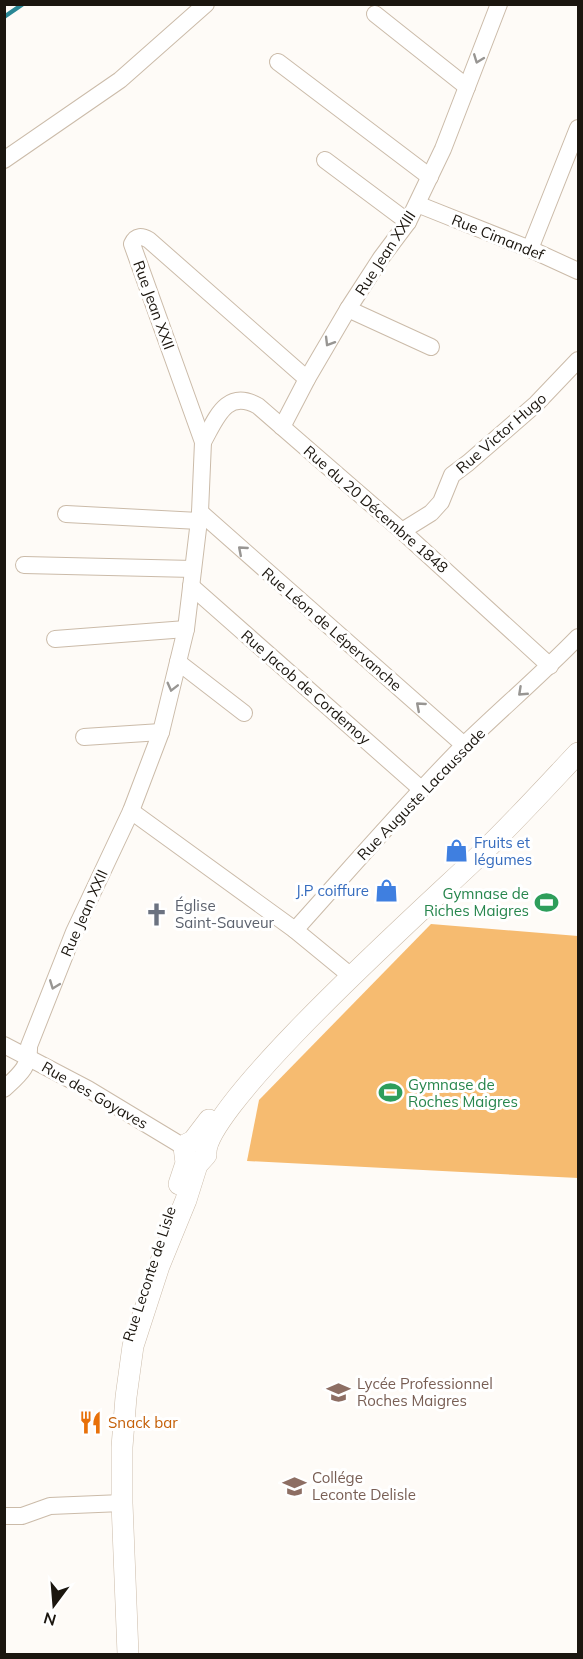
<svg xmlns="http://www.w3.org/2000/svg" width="583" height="1659" viewBox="0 0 583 1659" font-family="Mulish,sans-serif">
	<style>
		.green { fill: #f6bb70 }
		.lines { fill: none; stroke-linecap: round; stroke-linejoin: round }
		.stream { stroke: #2a8795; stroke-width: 4.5 }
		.minor-casing { stroke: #cbbba9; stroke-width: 18 }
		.major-casing { stroke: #cbbba9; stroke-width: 22 }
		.minor { stroke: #fff; stroke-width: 16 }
		.major { stroke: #fff; stroke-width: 21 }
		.oneway { stroke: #989693 }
		.labels { text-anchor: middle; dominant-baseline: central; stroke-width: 6; stroke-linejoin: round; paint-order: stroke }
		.street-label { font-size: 15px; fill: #1b160f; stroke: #fff }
		.shop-label { font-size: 15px; fill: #366cbe; stroke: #fff; text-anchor: start }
		.leisure-label { font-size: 15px; fill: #27864d; stroke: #fff; text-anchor: end }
		.worship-label { font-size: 15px; fill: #5b616d; stroke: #fff; text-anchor: start }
		.education-label { font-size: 15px; fill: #785e54; stroke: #fff; text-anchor: start }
		.food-label { font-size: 15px; fill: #c56008; stroke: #fff; text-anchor: start }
	</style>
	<rect width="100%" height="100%" fill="#fefbf7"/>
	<path class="green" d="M 431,924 L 578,936 L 578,1178 L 247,1161 L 259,1100 Z"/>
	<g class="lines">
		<path class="stream" d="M 4,17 L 23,4"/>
		<defs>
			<g id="minor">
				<path d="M 375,14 L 467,87"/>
				<path d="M 278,62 L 430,177"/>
				<path d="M 4,160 L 120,80 L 206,4"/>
				<path d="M 325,160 L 408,222"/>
				<path d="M 417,204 L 530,249 L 578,271"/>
				<path d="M 530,249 L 578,128"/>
				<path d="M 348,309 L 431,347"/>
				<path d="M 282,427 L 307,379 L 348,309 L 381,258 L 408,222 L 443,149 L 499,4"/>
				<path d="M 203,442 C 216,419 226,388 258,406 L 402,531 L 550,666"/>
				<path d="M 200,512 L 464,745"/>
				<path d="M 66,514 L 199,521"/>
				<path d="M 402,531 L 431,513 L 441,502 L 452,475 L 468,463 L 536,404 L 578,360"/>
				<path d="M 24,565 L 193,569"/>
				<path d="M 191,586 L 421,789"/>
				<path d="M 55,639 L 186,629"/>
				<path d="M 178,662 L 244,713"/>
				<path d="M 84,737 L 161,732"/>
				<path d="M 131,811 L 295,930 L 351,976"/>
				<path d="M 295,930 C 350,869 404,806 462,747 C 500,710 541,675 578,637"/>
				<path d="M 4,1045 L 88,1089 L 184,1147"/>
				<path d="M 4,1089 C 19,1075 30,1067 29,1046 L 74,932 L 131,811 L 161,732 L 186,629 L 200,512 L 203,442 L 132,244 C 136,235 142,236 149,240 L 307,379"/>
				<path d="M 4,1516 L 22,1516 L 50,1506 L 122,1503"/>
			</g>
			<g id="major">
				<path d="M 179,1184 L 186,1163 L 184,1147 L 187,1144 L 193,1141 L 209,1120"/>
				<path d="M 128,1654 L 122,1503 L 122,1447 L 126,1397 L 133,1346 L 159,1266 L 186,1200 L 197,1165 L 206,1155 C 201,1106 439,895 483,852 C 516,820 547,786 578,753"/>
			</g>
		</defs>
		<use href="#minor" class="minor-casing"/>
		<use href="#major" class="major-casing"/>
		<use href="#minor" class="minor"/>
		<use href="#major" class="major"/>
	</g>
	<defs><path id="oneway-chevron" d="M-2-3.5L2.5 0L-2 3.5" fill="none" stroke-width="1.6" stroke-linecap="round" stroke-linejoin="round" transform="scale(1.5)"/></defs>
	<g class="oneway">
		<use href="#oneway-chevron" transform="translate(478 59) rotate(111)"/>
		<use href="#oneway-chevron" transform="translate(329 342) rotate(121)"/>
		<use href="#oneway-chevron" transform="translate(242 550) rotate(-139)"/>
		<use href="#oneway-chevron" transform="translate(172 687) rotate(104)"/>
		<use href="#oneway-chevron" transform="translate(522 692) rotate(137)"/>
		<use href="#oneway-chevron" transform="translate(420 706) rotate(-139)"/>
		<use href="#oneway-chevron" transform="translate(54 985) rotate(111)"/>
	</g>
	<defs>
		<symbol id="shop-bare" viewBox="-9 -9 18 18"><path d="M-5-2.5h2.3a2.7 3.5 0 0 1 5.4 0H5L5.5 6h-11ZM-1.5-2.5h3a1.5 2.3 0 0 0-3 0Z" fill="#3f7fe0" stroke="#fff" stroke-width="2.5" paint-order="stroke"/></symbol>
		<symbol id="stadium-bare" viewBox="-9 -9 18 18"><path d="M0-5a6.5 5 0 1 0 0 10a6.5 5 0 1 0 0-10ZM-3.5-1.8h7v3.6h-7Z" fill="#2e9e5b" stroke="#fff" stroke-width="2.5" paint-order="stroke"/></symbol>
		<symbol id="church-bare" viewBox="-9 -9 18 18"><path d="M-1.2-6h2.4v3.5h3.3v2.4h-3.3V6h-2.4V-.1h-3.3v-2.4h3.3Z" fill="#6b7280" stroke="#fff" stroke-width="2.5" paint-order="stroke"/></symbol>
		<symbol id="school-bare" viewBox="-9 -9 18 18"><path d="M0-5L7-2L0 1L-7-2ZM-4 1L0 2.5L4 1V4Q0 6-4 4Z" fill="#8d6e63" stroke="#fff" stroke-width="2.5" paint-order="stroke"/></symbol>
		<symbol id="restaurant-bare" viewBox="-9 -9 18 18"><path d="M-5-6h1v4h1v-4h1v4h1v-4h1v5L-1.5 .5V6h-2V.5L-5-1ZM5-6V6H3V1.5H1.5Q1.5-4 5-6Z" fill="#e8710a" stroke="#fff" stroke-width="2.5" paint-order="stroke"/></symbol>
	</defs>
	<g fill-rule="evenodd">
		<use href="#shop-bare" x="440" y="834" width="33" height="33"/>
		<use href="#shop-bare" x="370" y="874" width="33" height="33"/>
		<use href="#stadium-bare" x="530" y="886" width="33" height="33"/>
		<use href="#church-bare" x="140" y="898" width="33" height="33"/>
		<use href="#stadium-bare" x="374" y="1076" width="33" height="33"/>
		<use href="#school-bare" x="322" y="1376" width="33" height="33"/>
		<use href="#restaurant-bare" x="74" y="1406" width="33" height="33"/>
		<use href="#school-bare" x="278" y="1470" width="33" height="33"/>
	</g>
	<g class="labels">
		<g class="street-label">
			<text transform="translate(498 237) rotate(22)">Rue Cimandef</text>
			<text transform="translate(385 253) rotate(-57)">Rue Jean XXIII</text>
			<text transform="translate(154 305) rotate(70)">Rue Jean XXII</text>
			<text transform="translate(501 433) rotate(-41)">Rue Victor Hugo</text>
			<text transform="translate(376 509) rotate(41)">Rue du 20 Décembre 1848</text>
			<text transform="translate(332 629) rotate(41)">Rue Léon de Lépervanche</text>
			<text transform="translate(306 687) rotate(41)">Rue Jacob de Cordemoy</text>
			<text transform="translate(421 794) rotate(-46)">Rue Auguste Lacaussade</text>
			<text transform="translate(84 913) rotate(-66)">Rue Jean XXII</text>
			<text transform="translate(95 1095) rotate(30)">Rue des Goyaves</text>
			<text transform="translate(149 1274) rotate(-72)">Rue Leconte de Lisle</text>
		</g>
		<g class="shop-label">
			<text x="474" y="842">Fruits et<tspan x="474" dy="17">légumes</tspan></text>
			<text x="369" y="890" text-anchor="end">J.P coiffure</text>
		</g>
		<g class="leisure-label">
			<text x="529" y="893">Gymnase de<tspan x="529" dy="17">Riches Maigres</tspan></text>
			<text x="408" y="1084" text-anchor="start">Gymnase de<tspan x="408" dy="17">Roches Maigres</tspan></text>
		</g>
		<g class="worship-label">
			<text x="175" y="905">Église<tspan x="175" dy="17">Saint-Sauveur</tspan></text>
		</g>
		<g class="education-label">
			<text x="357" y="1383">Lycée Professionnel<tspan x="357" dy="17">Roches Maigres</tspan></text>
			<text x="312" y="1477">Collége<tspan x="312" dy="17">Leconte Delisle</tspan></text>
		</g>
		<g class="food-label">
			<text x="108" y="1422">Snack bar</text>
		</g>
	</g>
	<rect width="583" height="1659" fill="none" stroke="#1b160f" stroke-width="12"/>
	<g transform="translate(54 1605) rotate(196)" stroke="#ffffff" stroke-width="4.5" paint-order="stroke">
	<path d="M0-4.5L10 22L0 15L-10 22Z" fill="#1b160f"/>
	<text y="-9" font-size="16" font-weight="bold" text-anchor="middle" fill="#1b160f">N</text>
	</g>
</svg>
